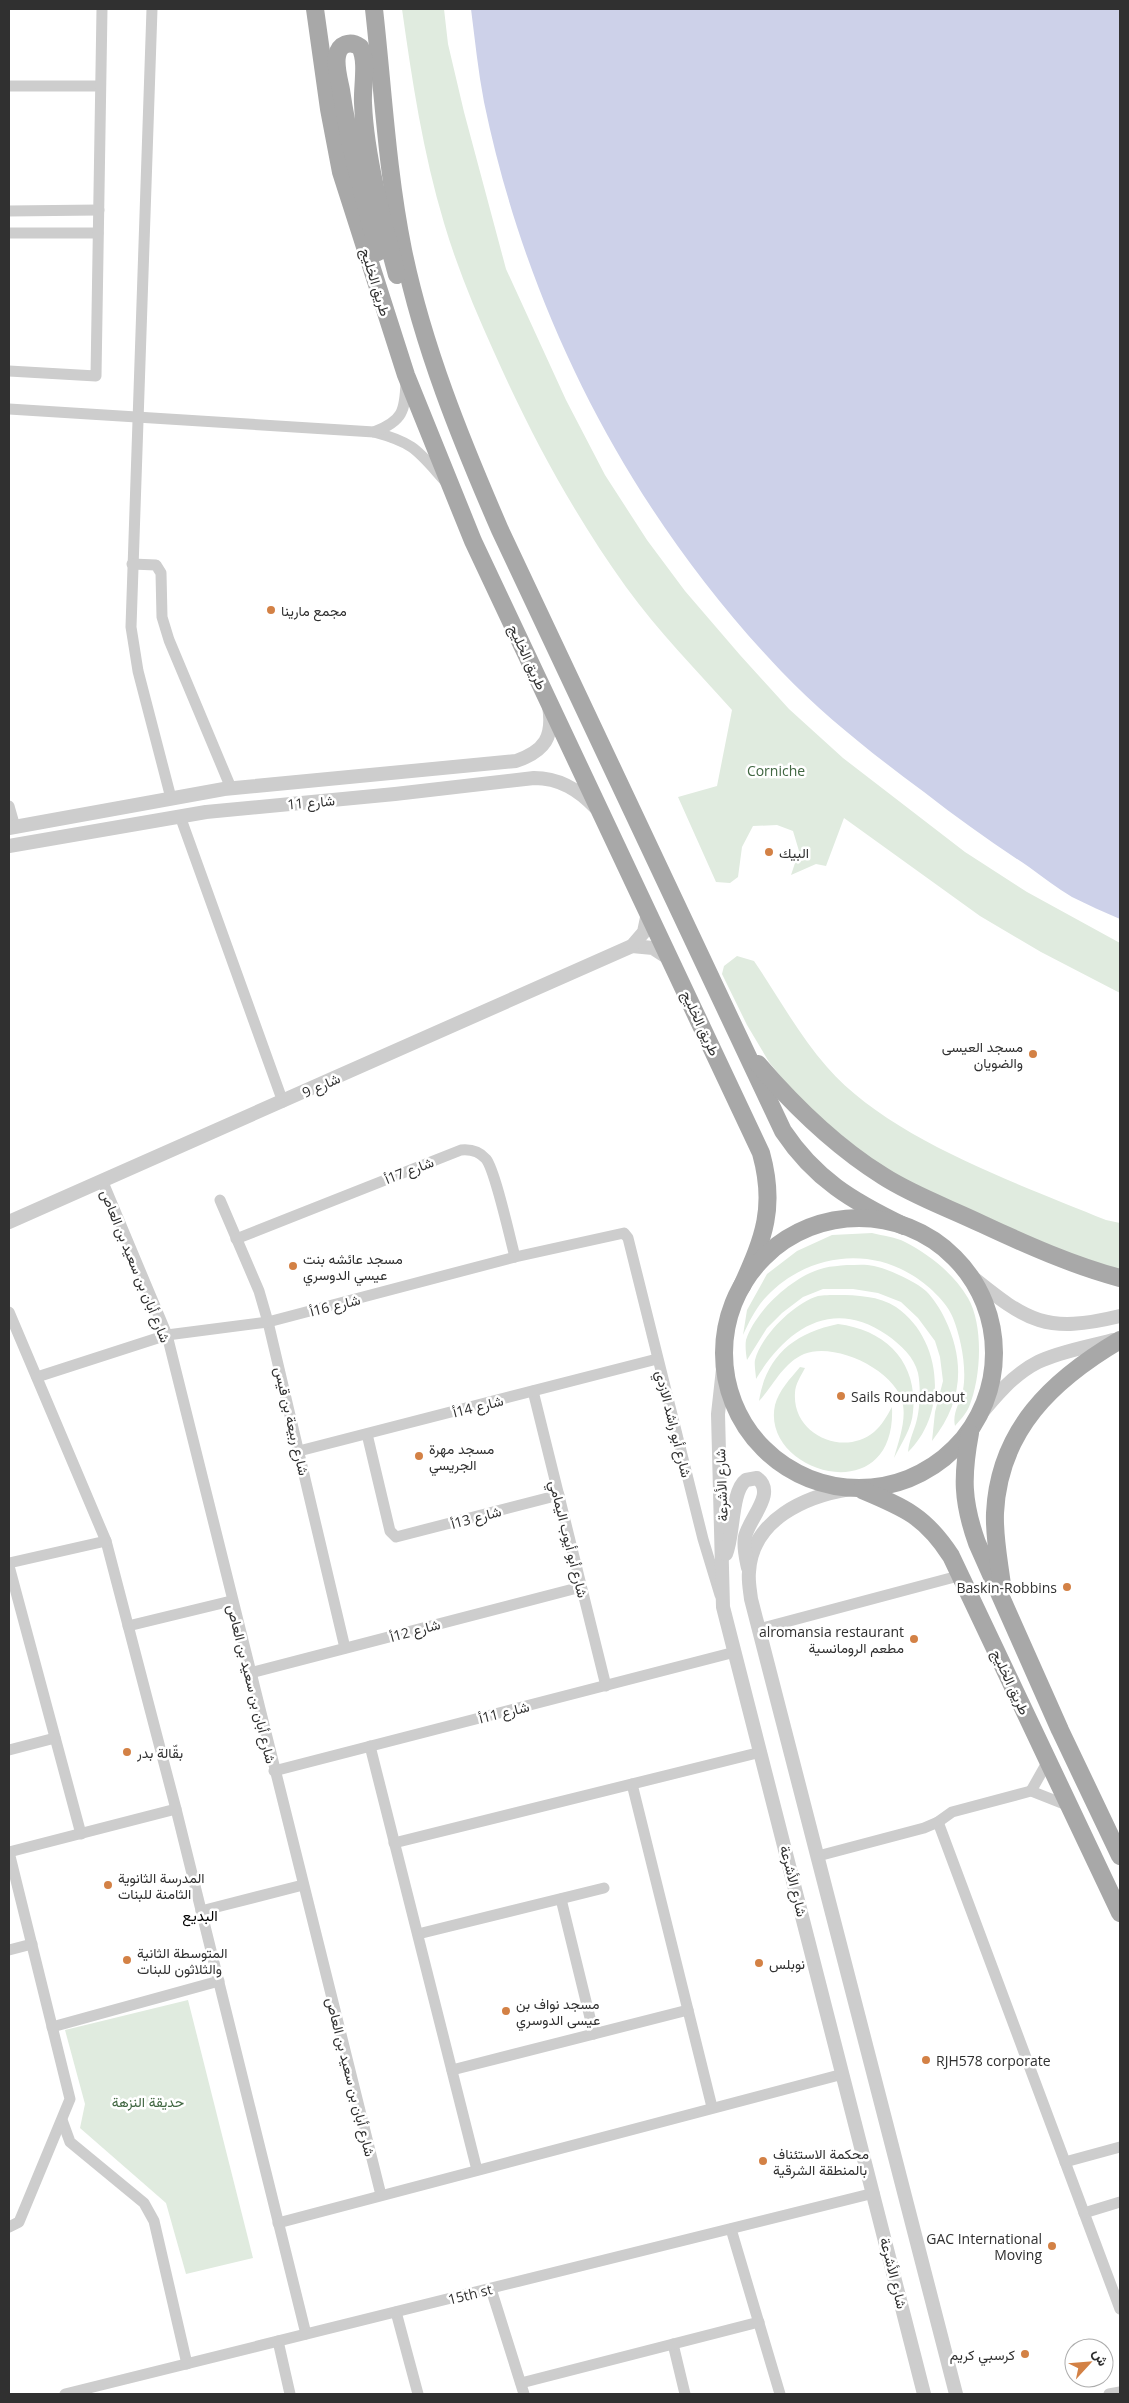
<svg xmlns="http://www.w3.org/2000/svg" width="1129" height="2403" viewBox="0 0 1129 2403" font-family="'Open Sans',Vazirmatn,sans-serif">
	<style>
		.green { fill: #e0ebdf }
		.water { fill: #cdd1e9 }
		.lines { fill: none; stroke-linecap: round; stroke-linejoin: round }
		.minor { stroke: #cdcdcd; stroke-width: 11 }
		.tertiary { stroke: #cdcdcd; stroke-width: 14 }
		.primary { stroke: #a8a8a8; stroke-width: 18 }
		.poi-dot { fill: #d38145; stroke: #fff; stroke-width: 2 }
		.labels { text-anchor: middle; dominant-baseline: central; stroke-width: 5; stroke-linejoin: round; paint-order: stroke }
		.street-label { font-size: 14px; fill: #303030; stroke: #fff }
		.poi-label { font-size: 14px; fill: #303030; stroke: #fff; text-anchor: start }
		.park-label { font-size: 14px; fill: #416742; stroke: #fff }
		.neighbourhood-label { font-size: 15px; fill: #000; stroke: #fff }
	</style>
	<rect width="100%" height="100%" fill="#fff"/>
	<g class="green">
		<path d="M 402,9 L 444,9 L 448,44 L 464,112 L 506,269 L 566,400 L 605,475 L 647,540 L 685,591 L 740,655 L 789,709 L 843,758 L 965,852 L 1027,892 L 1120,943 L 1120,993 L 1041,952 L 980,916 L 844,818 L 826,866 L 816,864 L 791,875 L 799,851 L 793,831 L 777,825 L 753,826 L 742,847 L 738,877 L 730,883 L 716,882 L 678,797 L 717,786 L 732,710 C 696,670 658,631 626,587 C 573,513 531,435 494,352 C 475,310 457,267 444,223 C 423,153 412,80 402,9 Z"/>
		<path d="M 737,956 L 754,961 C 778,996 798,1034 827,1067 C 889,1139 1019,1184 1106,1220 L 1120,1223 L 1120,1270 L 1070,1256 L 907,1183 L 877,1164 L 803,1104 L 769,1062 L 747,1025 L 722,974 L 724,966 Z"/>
		<path d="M 872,1233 C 883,1236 896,1237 905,1242 C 930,1255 954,1274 968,1298 C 984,1326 981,1378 969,1407 C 966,1414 960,1420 955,1426 C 952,1413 960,1403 963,1390 C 967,1368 961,1338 953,1318 C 947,1302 927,1284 912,1275 C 865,1246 805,1256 767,1296 C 756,1307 749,1322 743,1335 L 747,1310 L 767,1274 L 797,1251 L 832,1235 Z"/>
		<path d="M 847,1265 C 856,1265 866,1264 874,1266 C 888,1269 915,1281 926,1291 C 933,1298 941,1310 945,1319 C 966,1363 962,1403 932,1441 L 935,1412 L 943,1381 L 940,1357 L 935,1341 L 918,1318 L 901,1302 L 878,1293 L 853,1289 L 823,1289 L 803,1297 L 782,1313 L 767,1328 L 747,1360 C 746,1354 745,1346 746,1340 C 755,1311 794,1275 824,1268 C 831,1266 839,1266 847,1265 Z"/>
		<path d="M 837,1295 C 857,1295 879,1296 896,1307 C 943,1339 948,1414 908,1452 C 909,1441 913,1433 916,1423 C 920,1409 921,1388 918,1373 C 914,1357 901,1345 887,1335 C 832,1297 786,1329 756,1379 C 756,1374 754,1365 755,1360 C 761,1336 794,1303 818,1296 C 823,1295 831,1295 837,1295 Z"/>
		<path d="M 838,1324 C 886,1330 918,1362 913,1412 C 912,1428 901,1444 894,1458 C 898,1443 906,1422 903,1405 C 898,1371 835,1341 804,1354 C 783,1363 774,1385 759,1401 C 766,1356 794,1333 838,1324 Z"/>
		<path d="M 800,1367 L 805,1368 C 801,1376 795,1384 795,1393 C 792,1435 844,1457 874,1432 C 882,1425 887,1416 892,1407 C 897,1513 760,1473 775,1405 C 779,1390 790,1379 800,1367 Z"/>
		<path d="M 188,2000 L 253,2258 L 186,2274 L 166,2203 L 80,2128 L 85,2104 L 65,2030 Z"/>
	</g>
	<path class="water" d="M 471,9 L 1120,9 L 1120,919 C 1104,912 1088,905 1072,897 C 1057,888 1043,877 1029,867 C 993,843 958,819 924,792 C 874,755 824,716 781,671 C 631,514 528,315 484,102 C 478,71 475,40 471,9 Z"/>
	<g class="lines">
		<g class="minor">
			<path d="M 152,9 L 131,627 L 138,671 L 171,798"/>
			<path d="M 9,86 L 100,86"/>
			<path d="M 9,211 L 99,210"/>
			<path d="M 9,233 L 98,233"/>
			<path d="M 9,371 L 96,376 L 102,9"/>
			<path d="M 9,409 L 374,432 C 415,443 418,451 445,481"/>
			<path d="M 374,432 C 403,421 405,411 406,382"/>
			<path d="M 132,564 L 156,565 L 161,573 L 162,617 L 169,640 L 231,788"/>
			<path d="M 9,806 L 15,827"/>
			<path d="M 180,816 L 283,1102"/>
			<path d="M 102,1180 L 167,1335 L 381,2195"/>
			<path d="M 220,1200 L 259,1291 L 268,1322 L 345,1648"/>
			<path d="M 236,1239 L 461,1150 C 471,1149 479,1151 486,1159 C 495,1170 510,1238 515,1257"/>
			<path d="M 9,1312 L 106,1541 L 176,1809 L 306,2334"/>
			<path d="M 37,1377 L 167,1335 L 268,1322 L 515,1257 L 624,1233 L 628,1238 L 703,1539 L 720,1595"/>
			<path d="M 533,1391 L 606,1686"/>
			<path d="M 367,1434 L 390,1531 L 396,1537 L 559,1495"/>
			<path d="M 299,1451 L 657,1359"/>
			<path d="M 9,1563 L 106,1541"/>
			<path d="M 9,1566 L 81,1834"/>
			<path d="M 128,1626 L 231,1601"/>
			<path d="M 759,1629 L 962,1575"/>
			<path d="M 250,1673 L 581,1587"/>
			<path d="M 370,1746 L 477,2170"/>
			<path d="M 9,1750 L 55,1738"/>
			<path d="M 274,1771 L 735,1652"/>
			<path d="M 632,1784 L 712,2107"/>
			<path d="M 1031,1791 L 1048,1761"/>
			<path d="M 938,1822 L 952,1812 L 1031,1791 L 1069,1806"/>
			<path d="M 394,1843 L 761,1752"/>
			<path d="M 9,1852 L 176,1809"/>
			<path d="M 818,1856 L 924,1828 L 938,1822 L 1120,2309"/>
			<path d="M 561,1899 L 594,2034"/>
			<path d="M 201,1911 L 303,1885"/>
			<path d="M 418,1934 L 604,1888"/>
			<path d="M 9,1950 L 32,1944"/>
			<path d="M 52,2027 L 219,1981"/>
			<path d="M 452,2070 L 688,2010"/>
			<path d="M 62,2120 L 70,2142 L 144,2203 L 154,2221 L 187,2364"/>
			<path d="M 1065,2162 L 1120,2147"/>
			<path d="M 1084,2213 L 1120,2202"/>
			<path d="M 278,2223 L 843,2074"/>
			<path d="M 9,2227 L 19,2222 L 70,2099 L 9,1852"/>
			<path d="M 731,2229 L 780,2394"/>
			<path d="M 491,2289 L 524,2394"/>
			<path d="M 396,2312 L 418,2394"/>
			<path d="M 278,2341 L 290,2394"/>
			<path d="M 673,2344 L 685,2394"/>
			<path d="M 521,2383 L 759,2322"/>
			<path d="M 65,2394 L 874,2193"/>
			<path d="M 1109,2394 L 1120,2392"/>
		</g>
		<g class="tertiary">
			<path d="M 9,828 L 224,789 L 516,761 C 545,751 554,737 549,706"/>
			<path d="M 9,846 L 206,812 L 395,794 L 534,778 C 560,778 579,790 596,808"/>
			<path d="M 632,946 L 653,948 L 670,959"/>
			<path d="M 9,1222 L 632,946 L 644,932 L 648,913"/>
			<path d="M 971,1276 C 1028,1322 1046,1334 1120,1316"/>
			<path d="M 724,1360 L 718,1414 L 723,1607 L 924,2394"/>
			<path d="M 975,1421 C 993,1399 1012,1375 1038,1362 C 1061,1351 1088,1347 1113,1340"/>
			<path d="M 850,1489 C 806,1496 752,1519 749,1572 C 748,1581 750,1590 751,1599 L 956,2394"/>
			<path d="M 726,1554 C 734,1535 731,1491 746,1480 L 757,1478 C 777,1493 749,1518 745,1537 C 743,1547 746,1558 748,1568"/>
		</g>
		<g class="primary">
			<path d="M 315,9 L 329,109 L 341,172 L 406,375 L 473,541 L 761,1153 C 776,1207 764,1237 742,1286"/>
			<path d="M 374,9 C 383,89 387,171 403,250 C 423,347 461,440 500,530 L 783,1131 C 815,1179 852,1201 904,1226"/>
			<path d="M 378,252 C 364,198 349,145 341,90 C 339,80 335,66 337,56 C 339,44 350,40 360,47 C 368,61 362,87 363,103 C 365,156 383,223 397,275"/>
			<path d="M 758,1064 C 795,1107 835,1146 883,1176 C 914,1196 949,1208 982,1224 C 1027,1245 1072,1265 1120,1278"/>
			<circle cx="859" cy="1353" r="135"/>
			<path d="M 970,1433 C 962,1476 962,1501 977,1543 L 1060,1730 L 1120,1856"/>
			<path d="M 862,1490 C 905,1508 925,1516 951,1556 L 1120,1913"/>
			<path d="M 1002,1585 C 999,1561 994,1537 995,1513 C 999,1430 1052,1380 1120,1340"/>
		</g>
	</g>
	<g class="poi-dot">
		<circle cx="271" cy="610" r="5"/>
		<circle cx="769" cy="852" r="5"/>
		<circle cx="1033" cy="1054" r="5"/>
		<circle cx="293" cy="1266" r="5"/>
		<circle cx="841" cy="1396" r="5"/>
		<circle cx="419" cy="1456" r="5"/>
		<circle cx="1067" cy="1587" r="5"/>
		<circle cx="914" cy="1639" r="5"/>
		<circle cx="127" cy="1752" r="5"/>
		<circle cx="108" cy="1885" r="5"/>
		<circle cx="127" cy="1960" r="5"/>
		<circle cx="759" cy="1963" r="5"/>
		<circle cx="506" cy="2011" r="5"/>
		<circle cx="926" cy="2060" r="5"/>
		<circle cx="763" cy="2161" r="5"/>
		<circle cx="1052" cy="2246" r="5"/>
		<circle cx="1025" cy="2354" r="5"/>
	</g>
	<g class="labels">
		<g class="street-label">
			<text transform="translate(376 282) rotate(73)">طريق الخليج</text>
			<text transform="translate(528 657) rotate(65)">طريق الخليج</text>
			<text transform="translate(311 802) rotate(-5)">شارع 11</text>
			<text transform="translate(701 1023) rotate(65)">طريق الخليج</text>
			<text transform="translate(321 1085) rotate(-24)">شارع 9</text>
			<text transform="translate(409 1170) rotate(-21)">شارع 17أ</text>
			<text transform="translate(136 1266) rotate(68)">شارع أبان بن سعيد بن العاص</text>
			<text transform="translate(335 1305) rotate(-14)">شارع 16أ</text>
			<text transform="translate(478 1406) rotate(-14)">شارع 14أ</text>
			<text transform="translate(292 1421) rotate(77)">شارع ربيعة بن قيس</text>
			<text transform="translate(674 1424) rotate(76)">شارع أبو راشد الازدي</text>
			<text transform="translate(721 1485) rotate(-92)">شارع الأشرعة</text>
			<text transform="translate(476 1517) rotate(-15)">شارع 13أ</text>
			<text transform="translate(569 1539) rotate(76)">شارع أبو أيوب اليمامي</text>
			<text transform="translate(415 1630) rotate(-15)">شارع 12أ</text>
			<text transform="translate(1011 1682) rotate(65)">طريق الخليج</text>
			<text transform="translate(252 1684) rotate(76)">شارع أبان بن سعيد بن العاص</text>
			<text transform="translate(504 1712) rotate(-14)">شارع 11أ</text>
			<text transform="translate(794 1881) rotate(76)">شارع الأشرعة</text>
			<text transform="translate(351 2077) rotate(76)">شارع أبان بن سعيد بن العاص</text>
			<text transform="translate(894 2273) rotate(76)">شارع الأشرعة</text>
			<text transform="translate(470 2294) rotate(-14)">15th st</text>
		</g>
		<g class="poi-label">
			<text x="281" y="610">مجمع مارينا</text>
			<text x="779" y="852">البيك</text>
			<text x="1023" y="1046" text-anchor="end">مسجد العيسى<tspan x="1023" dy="16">والضويان</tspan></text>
			<text x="303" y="1258">مسجد عائشه بنت<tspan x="303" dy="16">عيسي الدوسري</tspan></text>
			<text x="851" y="1396">Sails Roundabout</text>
			<text x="429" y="1448">مسجد مهرة<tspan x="429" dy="16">الجريسي</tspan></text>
			<text x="1057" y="1587" text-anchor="end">Baskin-Robbins</text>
			<text x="904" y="1631" text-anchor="end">alromansia restaurant<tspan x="904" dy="16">مطعم الرومانسية</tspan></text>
			<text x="137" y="1752">بقّالة بدر</text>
			<text x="118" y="1877">المدرسة الثانوية<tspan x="118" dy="16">الثامنة للبنات</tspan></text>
			<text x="137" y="1952">المتوسطة الثانية<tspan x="137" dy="16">والثلاثون للبنات</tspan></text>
			<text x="769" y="1963">نوبلس</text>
			<text x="516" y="2003">مسجد نواف بن<tspan x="516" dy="16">عيسى الدوسري</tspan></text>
			<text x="936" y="2060">RJH578 corporate</text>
			<text x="773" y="2153">محكمة الاستئناف<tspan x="773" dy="16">بالمنطقة الشرقية</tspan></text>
			<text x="1042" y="2238" text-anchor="end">GAC International<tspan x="1042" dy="16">Moving</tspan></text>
			<text x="1015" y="2354" text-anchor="end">كرسبي كريم</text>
		</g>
		<g class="park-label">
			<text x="776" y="770">Corniche</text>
			<text x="148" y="2101">حديقة النزهة</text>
		</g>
		<g class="neighbourhood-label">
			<text x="200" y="1915">البديع</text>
		</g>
	</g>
	<rect width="1129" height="2403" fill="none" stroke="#303030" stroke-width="20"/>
	<g transform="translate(1089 2363) rotate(64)"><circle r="24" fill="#ffffff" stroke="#acacac"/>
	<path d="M0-4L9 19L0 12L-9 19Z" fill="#d38145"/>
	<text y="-8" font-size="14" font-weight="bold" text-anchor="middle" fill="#303030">ش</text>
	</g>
</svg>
